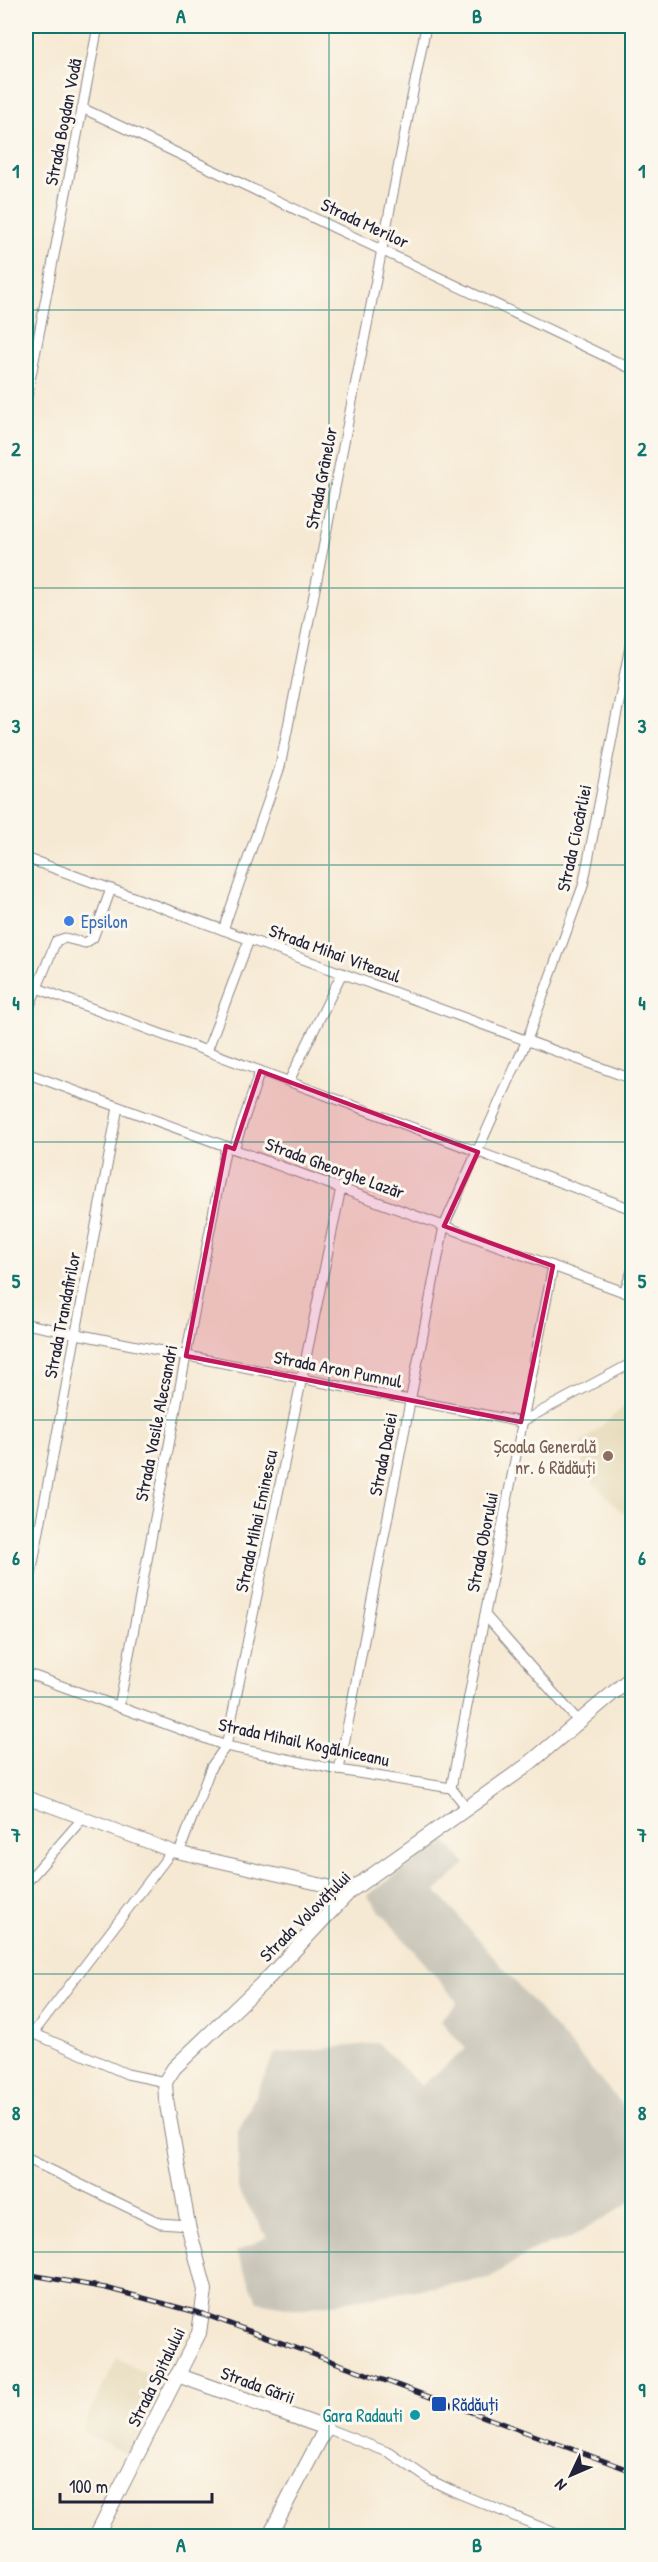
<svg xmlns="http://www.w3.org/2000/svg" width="658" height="2562" viewBox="0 0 658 2562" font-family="'Patrick Hand',sans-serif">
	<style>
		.built { fill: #e6daba }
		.industrial { fill: #c8c4b8 }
		.green { fill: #9ccd7d; stroke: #5f785c; stroke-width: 1.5 }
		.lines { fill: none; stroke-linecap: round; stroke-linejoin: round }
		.minor-casing { stroke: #8c8687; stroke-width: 11 }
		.tertiary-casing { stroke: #8c8687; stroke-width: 14 }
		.secondary-casing { stroke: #8c8687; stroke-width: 16 }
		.minor { stroke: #fff; stroke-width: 9 }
		.tertiary { stroke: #fff; stroke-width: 12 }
		.secondary { stroke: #fff; stroke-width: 14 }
		.rail-casing { stroke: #22223b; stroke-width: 5 }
		.rail { stroke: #fbf7ec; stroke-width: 3; stroke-dasharray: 9; stroke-linecap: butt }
		.marked { fill: #c2185b; fill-opacity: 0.2; stroke: #c2185b; stroke-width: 4.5; stroke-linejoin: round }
		.grid { fill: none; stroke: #0f766e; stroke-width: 1.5; stroke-opacity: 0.55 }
		.shop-dot { fill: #3f7fe0; stroke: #fbf7ec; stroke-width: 2 }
		.education-dot { fill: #8d6e63; stroke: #fbf7ec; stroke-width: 2 }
		.transit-dot { fill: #1a4fb4; stroke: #fbf7ec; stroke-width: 2 }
		.culture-dot { fill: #0f9aa8; stroke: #fbf7ec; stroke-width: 2 }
		.labels { text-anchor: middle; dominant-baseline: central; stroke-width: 6; stroke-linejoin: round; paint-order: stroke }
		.street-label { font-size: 18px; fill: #22223b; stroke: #fbf7ec }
		.shop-label { font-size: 18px; fill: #366cbe; stroke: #fbf7ec; text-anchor: start }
		.education-label { font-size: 18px; fill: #785e54; stroke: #fbf7ec; text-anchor: end }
		.transit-label { font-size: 18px; fill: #164399; stroke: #fbf7ec; text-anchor: start }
		.culture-label { font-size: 18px; fill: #0d838f; stroke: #fbf7ec; text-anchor: end }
		.neatline { fill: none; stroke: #0f766e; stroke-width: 2 }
		.grid-label { font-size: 20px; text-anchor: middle; font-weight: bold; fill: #0f766e }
	</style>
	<rect width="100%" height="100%" fill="#fbf7ec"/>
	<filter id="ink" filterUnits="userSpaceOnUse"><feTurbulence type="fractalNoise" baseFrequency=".0167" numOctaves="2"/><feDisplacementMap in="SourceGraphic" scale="12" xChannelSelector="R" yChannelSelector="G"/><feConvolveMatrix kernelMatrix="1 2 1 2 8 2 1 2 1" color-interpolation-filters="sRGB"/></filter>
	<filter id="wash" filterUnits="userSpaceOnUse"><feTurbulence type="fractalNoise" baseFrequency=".008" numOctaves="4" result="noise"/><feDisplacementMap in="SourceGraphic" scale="24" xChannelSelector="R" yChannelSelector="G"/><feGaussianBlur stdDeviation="1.35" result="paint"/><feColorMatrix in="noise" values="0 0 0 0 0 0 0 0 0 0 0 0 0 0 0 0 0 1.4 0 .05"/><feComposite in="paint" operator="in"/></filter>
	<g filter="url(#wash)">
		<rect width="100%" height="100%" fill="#f6e9d3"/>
		<g class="built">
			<path d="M 632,1400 L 632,1506 L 623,1514 L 583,1470 L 582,1443 Z"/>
			<path d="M 117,2358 L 165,2384 L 129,2455 L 81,2431 Z"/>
		</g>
		<path class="industrial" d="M 444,1840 L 466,1864 L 436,1891 L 632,2116 L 632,2201 L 571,2238 L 536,2248 L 489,2278 L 298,2309 L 258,2302 L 236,2252 L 267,2237 L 238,2189 L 238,2132 L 275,2054 L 378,2043 L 421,2086 L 466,2049 L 440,2020 L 457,2004 L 456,2000 L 367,1896 Z"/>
		<path class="green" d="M 26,324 L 36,327 L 26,385 Z"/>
	</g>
	<g filter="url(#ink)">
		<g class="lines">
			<defs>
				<g id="minor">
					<path d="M 82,108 L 632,369"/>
					<path d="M 26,402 L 98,26"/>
					<path d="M 26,858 L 632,1079"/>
					<path d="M 223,930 L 280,767 L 426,26"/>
					<path d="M 37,988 L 632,1209"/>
					<path d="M 26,1015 L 56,941 L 65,938 L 85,943 L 93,938 L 111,889"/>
					<path d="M 207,1051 L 249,940"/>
					<path d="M 26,1073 L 632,1295"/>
					<path d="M 289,1081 L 342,973"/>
					<path d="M 234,1149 L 260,1071"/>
					<path d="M 624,1292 L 632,1271"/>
					<path d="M 26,1324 L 521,1422 L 632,1363"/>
					<path d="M 26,1601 L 118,1107"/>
					<path d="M 485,1615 L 580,1723"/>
					<path d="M 26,1673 L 226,1746 L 339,1770 L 451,1788 L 468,1809"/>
					<path d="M 119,1707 L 226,1146"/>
					<path d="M 339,1770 L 444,1226 L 527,1040 L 583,886 L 632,636"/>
					<path d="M 451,1788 L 553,1266"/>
					<path d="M 179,1853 L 211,1767 L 226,1746 L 341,1188"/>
					<path d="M 26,1883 L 83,1818"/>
					<path d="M 26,2030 L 127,2074 L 165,2082"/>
					<path d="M 34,2032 L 172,1851"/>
					<path d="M 26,2158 L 160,2223 L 188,2225"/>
					<path d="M 326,2428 L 390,2453 L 430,2480 L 453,2491 L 562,2536"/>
				</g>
				<path id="tertiary" d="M 26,1797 L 172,1851 L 350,1891"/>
				<g id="secondary">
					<path d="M 177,2375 L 326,2428 L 269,2536"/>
					<path d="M 96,2536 L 199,2333 L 205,2290 L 188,2225 L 166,2099 L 165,2082 L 174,2068 L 270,1976 L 350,1891 L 525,1767 L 632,1677"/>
				</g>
			</defs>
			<use href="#minor" class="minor-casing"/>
			<use href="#tertiary" class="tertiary-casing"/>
			<use href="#secondary" class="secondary-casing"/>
			<use href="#minor" class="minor"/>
			<use href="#tertiary" class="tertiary"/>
			<use href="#secondary" class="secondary"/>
			<defs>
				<path id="rail" d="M 26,2274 L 106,2288 L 203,2314 L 632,2471"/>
			</defs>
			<use href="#rail" class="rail-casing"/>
			<use href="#rail" class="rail"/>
		</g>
	</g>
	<path class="marked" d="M 260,1071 L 478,1152 L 444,1226 L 553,1266 L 521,1422 L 186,1356 L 226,1146 L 234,1149 Z"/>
	<path class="grid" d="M 329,26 L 329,2536M 26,310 L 632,310M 26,588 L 632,588M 26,865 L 632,865M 26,1142 L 632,1142M 26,1420 L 632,1420M 26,1697 L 632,1697M 26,1974 L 632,1974M 26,2252 L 632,2252"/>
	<circle class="shop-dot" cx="69" cy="921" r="6"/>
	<circle class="education-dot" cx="608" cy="1456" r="6"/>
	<rect class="transit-dot" x="431" y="2396" width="16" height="16" rx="3"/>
	<circle class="culture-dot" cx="415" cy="2415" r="6"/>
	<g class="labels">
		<g class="street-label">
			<text transform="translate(63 122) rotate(-79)">Strada Bogdan Vodă</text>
			<text transform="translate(365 223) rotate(25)">Strada Merilor</text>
			<text transform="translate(321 478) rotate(-79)">Strada Grânelor</text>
			<text transform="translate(574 838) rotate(-78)">Strada Ciocârliei</text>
			<text transform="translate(335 953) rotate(20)">Strada Mihai Viteazul</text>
			<text transform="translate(335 1168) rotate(20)">Strada Gheorghe Lazăr</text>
			<text transform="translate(62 1315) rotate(-79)">Strada Trandafirilor</text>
			<text transform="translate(338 1369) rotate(11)">Strada Aron Pumnul</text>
			<text transform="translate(156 1423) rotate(-79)">Strada Vasile Alecsandri</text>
			<text transform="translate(383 1454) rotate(-79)">Strada Daciei</text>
			<text transform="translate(256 1521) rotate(-78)">Strada Mihai Eminescu</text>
			<text transform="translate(482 1542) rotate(-79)">Strada Oborului</text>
			<text transform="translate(304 1742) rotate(12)">Strada Mihail Kogălniceanu</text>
			<text transform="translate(305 1916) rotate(-45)">Strada Volovățului</text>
			<text transform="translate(156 2377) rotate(-64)">Strada Spitalului</text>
			<text transform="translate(258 2385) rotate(20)">Strada Gării</text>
		</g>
		<g class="shop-label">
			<text x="81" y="921">Epsilon</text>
		</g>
		<g class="education-label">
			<text x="596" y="1446">Școala Generală<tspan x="596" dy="21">nr. 6 Rădăuți</tspan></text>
		</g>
		<g class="transit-label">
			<text x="452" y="2404">Rădăuți</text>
		</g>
		<g class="culture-label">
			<text x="403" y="2415">Gara Radauti</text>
		</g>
	</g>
	<rect width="658" height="2562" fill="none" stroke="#fbf7ec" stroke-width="66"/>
	<g transform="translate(571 2475) rotate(226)" stroke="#fbf7ec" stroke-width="4.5" paint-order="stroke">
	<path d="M0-4.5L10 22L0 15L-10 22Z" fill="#22223b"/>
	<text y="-9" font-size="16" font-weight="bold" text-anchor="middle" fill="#22223b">N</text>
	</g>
	<path d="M60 2493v9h152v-9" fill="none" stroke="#22223b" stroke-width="3"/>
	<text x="69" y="2493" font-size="18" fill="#22223b" stroke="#fbf7ec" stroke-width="4.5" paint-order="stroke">100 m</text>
	<rect x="33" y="33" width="592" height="2496" class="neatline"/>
	<g class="grid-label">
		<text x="181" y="23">A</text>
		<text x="477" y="23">B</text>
		<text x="16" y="178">1</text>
		<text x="642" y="178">1</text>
		<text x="16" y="456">2</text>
		<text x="642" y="456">2</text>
		<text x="16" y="733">3</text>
		<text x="642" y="733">3</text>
		<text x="16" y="1010">4</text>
		<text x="642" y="1010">4</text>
		<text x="16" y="1288">5</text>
		<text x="642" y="1288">5</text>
		<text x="16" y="1565">6</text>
		<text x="642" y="1565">6</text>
		<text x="16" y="1842">7</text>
		<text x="642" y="1842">7</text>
		<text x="16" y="2120">8</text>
		<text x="642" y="2120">8</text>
		<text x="16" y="2397">9</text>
		<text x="642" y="2397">9</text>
		<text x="181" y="2552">A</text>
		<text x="477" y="2552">B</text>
	</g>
</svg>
